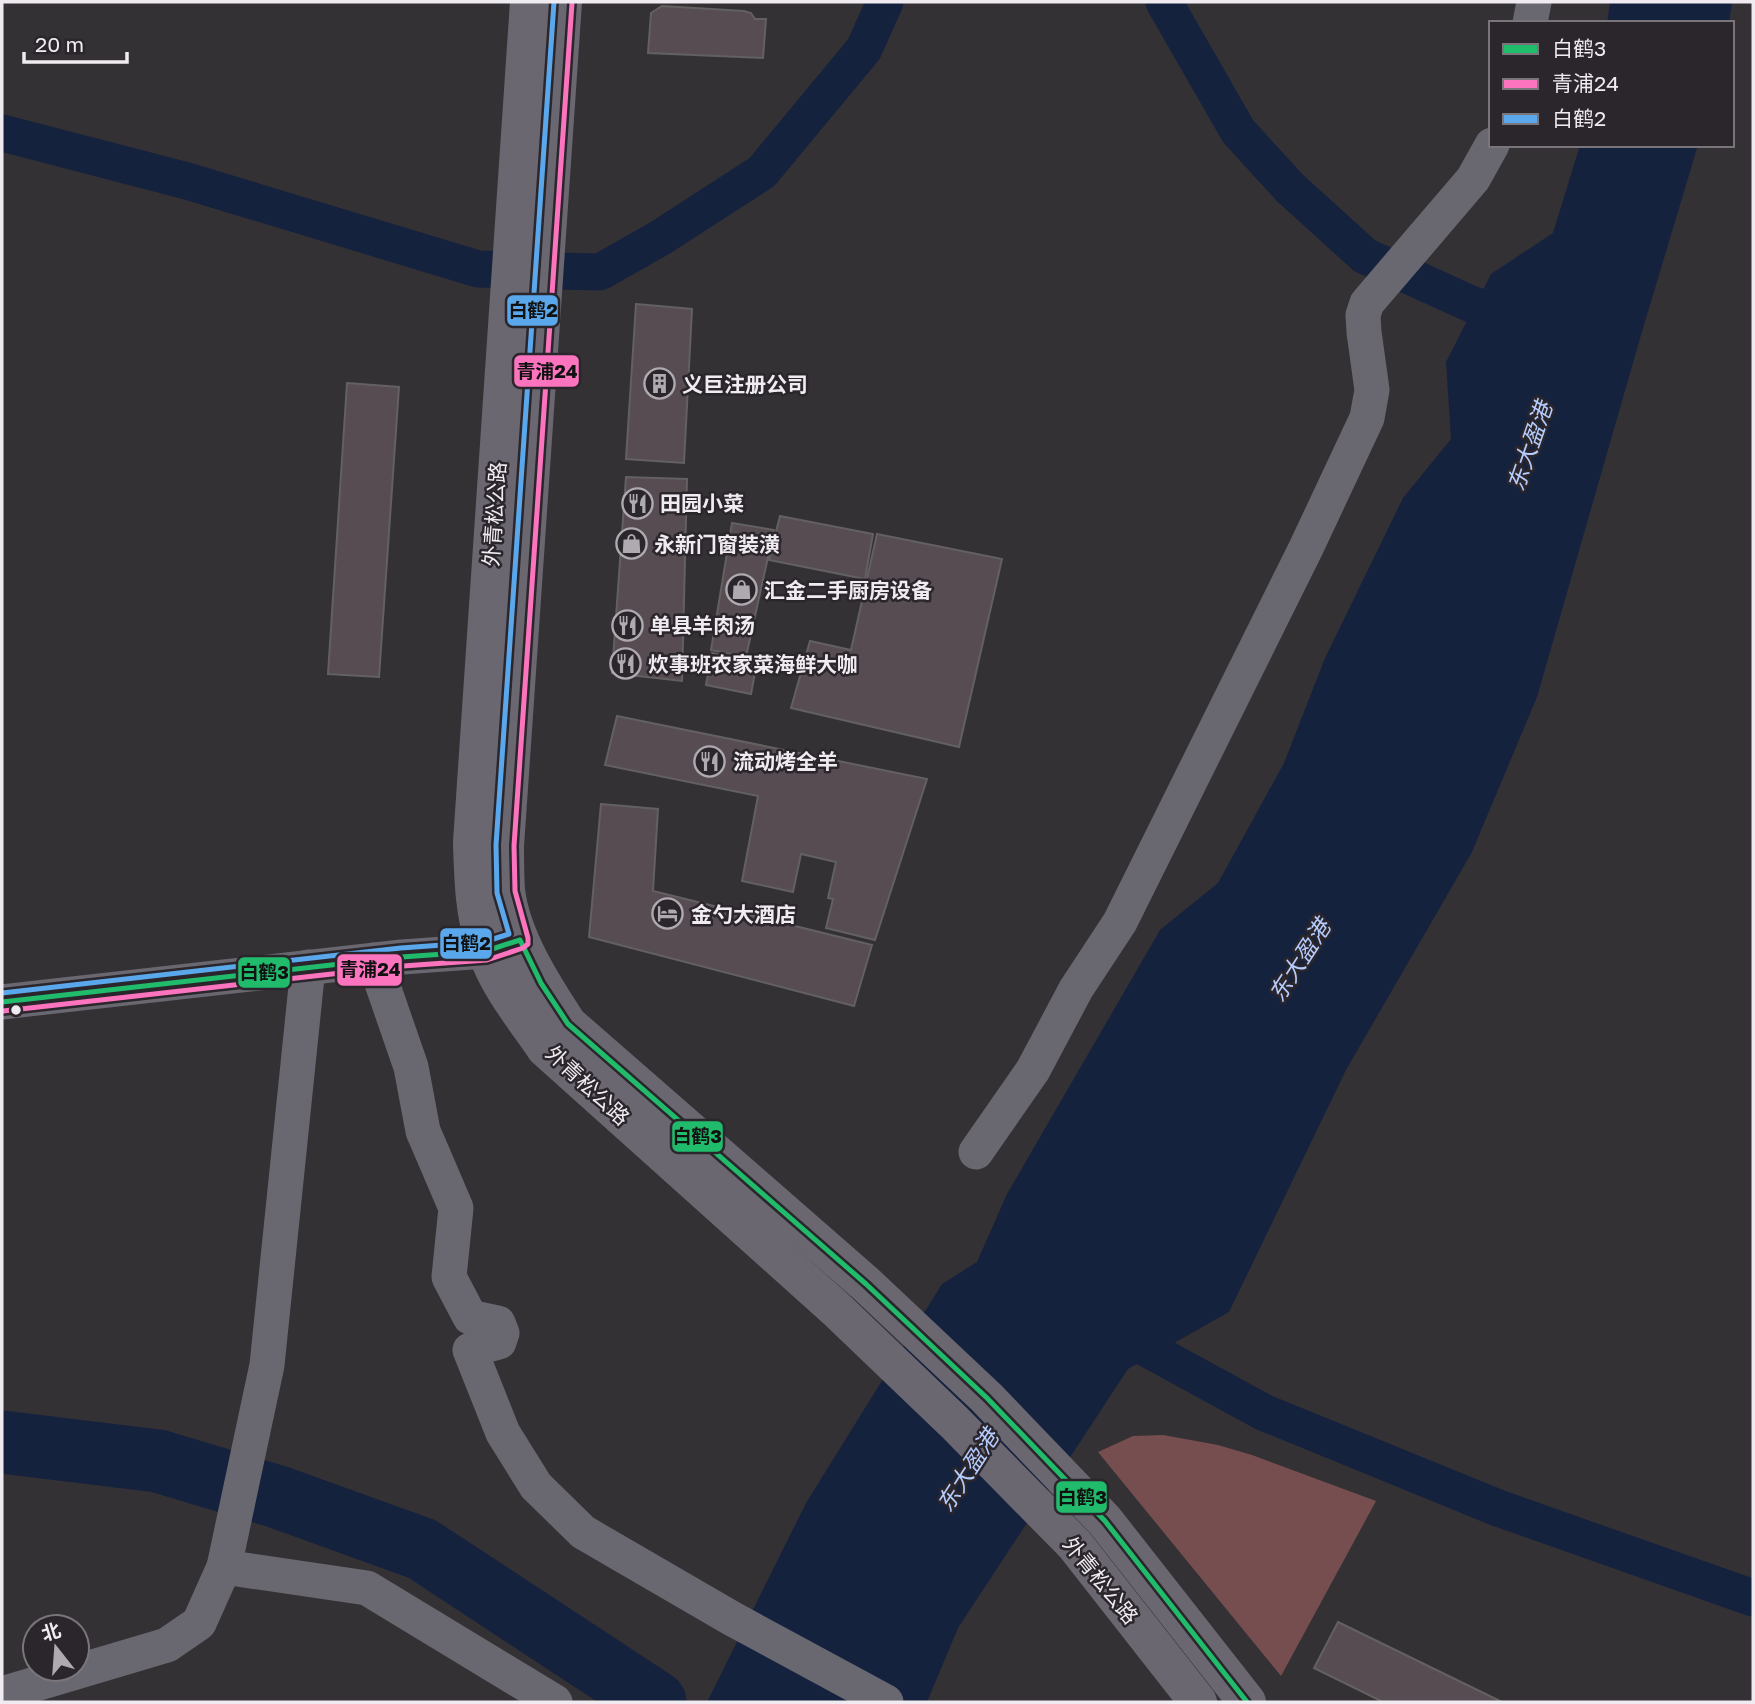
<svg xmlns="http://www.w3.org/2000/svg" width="1755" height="1704" viewBox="0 0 1755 1704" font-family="'Golos Text','Noto Sans SC',sans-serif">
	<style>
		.forest { fill: #764e50 }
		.water { fill: #15223e }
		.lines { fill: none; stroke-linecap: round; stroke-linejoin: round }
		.canal { stroke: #15223e; stroke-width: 37 }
		.river { stroke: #15223e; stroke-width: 63 }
		.building { fill: #564c52; stroke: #636062; stroke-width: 2 }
		.minor { stroke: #696770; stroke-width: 35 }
		.major { stroke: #6a6771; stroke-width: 38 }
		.bus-1-casing { stroke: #2b262c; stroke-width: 10 }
		.bus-2-casing { stroke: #2b262c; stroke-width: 10 }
		.bus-3-casing { stroke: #2b262c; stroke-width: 10 }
		.bus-1 { stroke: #20bc6c; stroke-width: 5 }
		.bus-2 { stroke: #fc73be; stroke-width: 5 }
		.bus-3 { stroke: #5aa8eb; stroke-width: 5 }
		.bus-dot { fill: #efebf0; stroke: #2b262c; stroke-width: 2.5 }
		.labels { text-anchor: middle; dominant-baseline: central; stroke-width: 5; stroke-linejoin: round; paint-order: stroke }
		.poi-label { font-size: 21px; font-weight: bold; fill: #efebf0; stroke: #2b262c; text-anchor: start }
		.street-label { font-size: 21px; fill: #efebf0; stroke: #2b262c }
		.water-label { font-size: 23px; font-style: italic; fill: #b5cdfe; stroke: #2b262c }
		.line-badge { stroke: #2b262c; stroke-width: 2.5 }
		.pale-badge-label { font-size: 19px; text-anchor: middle; font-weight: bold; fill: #111 }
	</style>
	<rect width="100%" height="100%" fill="#343135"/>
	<path class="forest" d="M 1163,1435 L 1218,1445 L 1252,1455 L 1376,1501 L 1281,1676 L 1098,1452 L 1133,1436 Z"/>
	<g class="water">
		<path d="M 1610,2 L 1732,2 L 1729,23 L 1607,23 Z"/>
		<path d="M 1580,145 L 1698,145 L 1641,335 L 1537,697 L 1472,852 L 1346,1070 L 1229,1312 L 1128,1369 L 958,1628 L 927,1702 L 707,1702 L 806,1503 L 942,1284 L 977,1262 L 1007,1194 L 1160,930 L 1218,883 L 1284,763 L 1325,658 L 1403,498 L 1451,439 L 1446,362 L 1491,274 L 1553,233 Z"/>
	</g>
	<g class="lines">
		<g class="canal">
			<path d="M 1164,2 L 1238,131 L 1290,188 L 1365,256 L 1471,304 L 1520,323"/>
			<path d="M 2,133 L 187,181 L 478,269 L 600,272 L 660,238 L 762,172 L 864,49 L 885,2"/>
			<path d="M 1113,1330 L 1263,1412 L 1498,1508 L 1753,1598"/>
		</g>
		<path class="river" d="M 2,1442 L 158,1461 L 278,1497 L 422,1549 L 655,1702"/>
	</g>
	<g class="building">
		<path d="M 662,6 L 744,11 L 751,13 L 755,19 L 766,19 L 763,58 L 648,53 L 651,13 Z"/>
		<path d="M 636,304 L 692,309 L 684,463 L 626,459 Z"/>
		<path d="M 347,383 L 399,387 L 379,677 L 328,674 Z"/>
		<path d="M 626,477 L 687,479 L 682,681 L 612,673 Z"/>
		<path d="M 780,516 L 873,534 L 865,579 L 769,560 Z"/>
		<path d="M 732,523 L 774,530 L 746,657 L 711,650 Z"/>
		<path d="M 877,534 L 1002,559 L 959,747 L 791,708 L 810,641 L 851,650 Z"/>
		<path d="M 712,653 L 757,662 L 751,694 L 706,685 Z"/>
		<path d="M 617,716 L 927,779 L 875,940 L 826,928 L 833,899 L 828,898 L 836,862 L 801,854 L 793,892 L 742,881 L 758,796 L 605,765 Z"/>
		<path d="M 601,804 L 658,809 L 653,891 L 872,945 L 854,1006 L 589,937 Z"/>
		<path d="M 1338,1622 L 1502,1702 L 1383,1702 L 1314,1668 Z"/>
	</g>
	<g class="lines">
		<g class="minor">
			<path d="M 1530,23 L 1534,2"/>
			<path d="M 374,960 L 411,1067 L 423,1131 L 456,1208 L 449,1277 L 470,1317 L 498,1323 L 502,1333 L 499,1342 L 470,1350 L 503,1433 L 536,1486 L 583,1532 L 731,1618 L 886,1702"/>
			<path d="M 2,1002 L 402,957 L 486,951 L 512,943"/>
			<path d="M 976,1152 L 1033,1070 L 1076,989 L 1120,922 L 1306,548 L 1367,418 L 1372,390 L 1364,332 L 1363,315 L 1367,303 L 1473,179 L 1492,145"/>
			<path d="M 224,1567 L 367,1588 L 555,1702"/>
			<path d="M 2,1694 L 167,1645 L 199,1623 L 224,1567 L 267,1365 L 308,967"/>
		</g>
		<g class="major">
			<path d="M 529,2 L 472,842 C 473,879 474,915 486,950 C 498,986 524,1017 545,1048 L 836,1309 L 955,1423 L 1075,1545 L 1198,1702"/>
			<path d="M 563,2 L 505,846 C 505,860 505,875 506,890 C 511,936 543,986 568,1024 L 866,1284 L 987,1398 L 1105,1521 L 1247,1702"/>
		</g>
		<defs>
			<path id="bus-1" d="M 2,1002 L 402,957 L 486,951 L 520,940 L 541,983 L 568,1024 L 866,1284 L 987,1398 L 1105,1521 L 1247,1702"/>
			<path id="bus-2" d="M 3,1011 L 403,966 L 487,960 L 523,948 L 528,944 L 528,938 L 515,891 L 514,846 L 572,3"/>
			<path id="bus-3" d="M 2,993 L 401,948 L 484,942 L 509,934 L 497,893 L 496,845 L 554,2"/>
		</defs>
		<use href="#bus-1" class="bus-1-casing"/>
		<use href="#bus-2" class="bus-2-casing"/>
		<use href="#bus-3" class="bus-3-casing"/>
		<use href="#bus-1" class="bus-1"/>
		<use href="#bus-2" class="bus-2"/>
		<use href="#bus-3" class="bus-3"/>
	</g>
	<defs>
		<symbol id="building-ring" viewBox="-11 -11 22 22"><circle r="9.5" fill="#2b262c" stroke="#aeaaaf" stroke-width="1.5"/><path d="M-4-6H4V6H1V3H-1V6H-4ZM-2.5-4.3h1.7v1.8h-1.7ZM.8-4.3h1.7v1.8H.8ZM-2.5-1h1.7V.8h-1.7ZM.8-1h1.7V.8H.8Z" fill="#aeaaaf"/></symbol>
		<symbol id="restaurant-ring" viewBox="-11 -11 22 22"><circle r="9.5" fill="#2b262c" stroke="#aeaaaf" stroke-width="1.5"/><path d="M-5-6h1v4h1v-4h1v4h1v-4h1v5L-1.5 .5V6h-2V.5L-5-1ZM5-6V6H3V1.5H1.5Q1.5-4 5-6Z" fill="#aeaaaf"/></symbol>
		<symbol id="shop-ring" viewBox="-11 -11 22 22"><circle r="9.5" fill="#2b262c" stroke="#aeaaaf" stroke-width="1.5"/><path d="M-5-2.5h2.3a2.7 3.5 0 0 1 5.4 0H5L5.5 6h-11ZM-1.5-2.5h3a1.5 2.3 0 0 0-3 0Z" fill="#aeaaaf"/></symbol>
		<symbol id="hotel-ring" viewBox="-11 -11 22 22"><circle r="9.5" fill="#2b262c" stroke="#aeaaaf" stroke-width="1.5"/><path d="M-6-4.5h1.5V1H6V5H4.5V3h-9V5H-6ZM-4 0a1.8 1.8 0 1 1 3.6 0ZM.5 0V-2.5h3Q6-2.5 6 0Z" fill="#aeaaaf"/></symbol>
	</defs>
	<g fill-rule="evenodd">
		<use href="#building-ring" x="642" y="366" width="35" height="35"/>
		<use href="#restaurant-ring" x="620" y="486" width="35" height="35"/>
		<use href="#shop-ring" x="614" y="526" width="35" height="35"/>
		<use href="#shop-ring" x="724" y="572" width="35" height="35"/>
		<use href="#restaurant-ring" x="610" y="608" width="35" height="35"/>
		<use href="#restaurant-ring" x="608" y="646" width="35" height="35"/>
		<use href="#restaurant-ring" x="692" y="744" width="35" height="35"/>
		<use href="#hotel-ring" x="650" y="896" width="35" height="35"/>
	</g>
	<circle class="bus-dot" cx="16" cy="1010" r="6"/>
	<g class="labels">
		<g class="poi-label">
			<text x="682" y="384">义巨注册公司</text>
			<text x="660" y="503">田园小菜</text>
			<text x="654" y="544">永新门窗装潢</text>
			<text x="764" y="590">汇金二手厨房设备</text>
			<text x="650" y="625">单县羊肉汤</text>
			<text x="648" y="664">炊事班农家菜海鲜大咖</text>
			<text x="733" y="761">流动烤全羊</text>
			<text x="691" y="914">金勺大酒店</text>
		</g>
		<g class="street-label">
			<text transform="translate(494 514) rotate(-86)">外青松公路</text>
			<text transform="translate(588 1085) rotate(43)">外青松公路</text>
			<text transform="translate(1101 1580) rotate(51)">外青松公路</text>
		</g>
		<g class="water-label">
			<text transform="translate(1529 446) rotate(-71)">东大盈港</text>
			<text transform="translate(1299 960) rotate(-57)">东大盈港</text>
			<text transform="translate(967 1470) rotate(-57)">东大盈港</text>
		</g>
	</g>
	<g class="line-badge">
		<rect x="506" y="294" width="53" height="33" rx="7" fill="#5aa8eb"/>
		<rect x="513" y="354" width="67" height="34" rx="7" fill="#fc73be"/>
		<rect x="439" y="927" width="54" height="33" rx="7" fill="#5aa8eb"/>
		<rect x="336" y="953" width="67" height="34" rx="7" fill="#fc73be"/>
		<rect x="237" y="956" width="54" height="33" rx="7" fill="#20bc6c"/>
		<rect x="671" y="1120" width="53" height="33" rx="7" fill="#20bc6c"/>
		<rect x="1055" y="1480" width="53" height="34" rx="7" fill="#20bc6c"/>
	</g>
	<g class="pale-badge-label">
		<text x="533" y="317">白鹤2</text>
		<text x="547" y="378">青浦24</text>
		<text x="466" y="950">白鹤2</text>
		<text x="370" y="976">青浦24</text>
		<text x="264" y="979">白鹤3</text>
		<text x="697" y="1143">白鹤3</text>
		<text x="1082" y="1504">白鹤3</text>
	</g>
	<rect width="1755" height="1704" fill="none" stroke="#efebf0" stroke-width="7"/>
	<rect x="1489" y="21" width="245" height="126" fill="#2b262c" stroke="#79757a" stroke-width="2"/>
	<rect x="1503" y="44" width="35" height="10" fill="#20bc6c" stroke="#79757a" stroke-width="2"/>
	<text x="1552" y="56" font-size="21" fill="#efebf0">白鹤3</text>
	<rect x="1503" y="79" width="35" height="10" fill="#fc73be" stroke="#79757a" stroke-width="2"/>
	<text x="1552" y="91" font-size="21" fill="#efebf0">青浦24</text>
	<rect x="1503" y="114" width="35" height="10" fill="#5aa8eb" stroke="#79757a" stroke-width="2"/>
	<text x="1552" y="126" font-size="21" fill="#efebf0">白鹤2</text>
	<g transform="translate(56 1648) rotate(343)"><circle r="33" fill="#2b262c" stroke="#79757a" stroke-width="2"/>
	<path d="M0-5L12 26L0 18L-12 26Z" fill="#aeaaaf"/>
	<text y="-10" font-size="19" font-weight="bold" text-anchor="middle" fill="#efebf0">北</text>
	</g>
	<path d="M24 52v10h103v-10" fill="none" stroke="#efebf0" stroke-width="3.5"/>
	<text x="35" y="52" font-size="21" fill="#efebf0" stroke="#2b262c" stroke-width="5" paint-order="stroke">20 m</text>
</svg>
